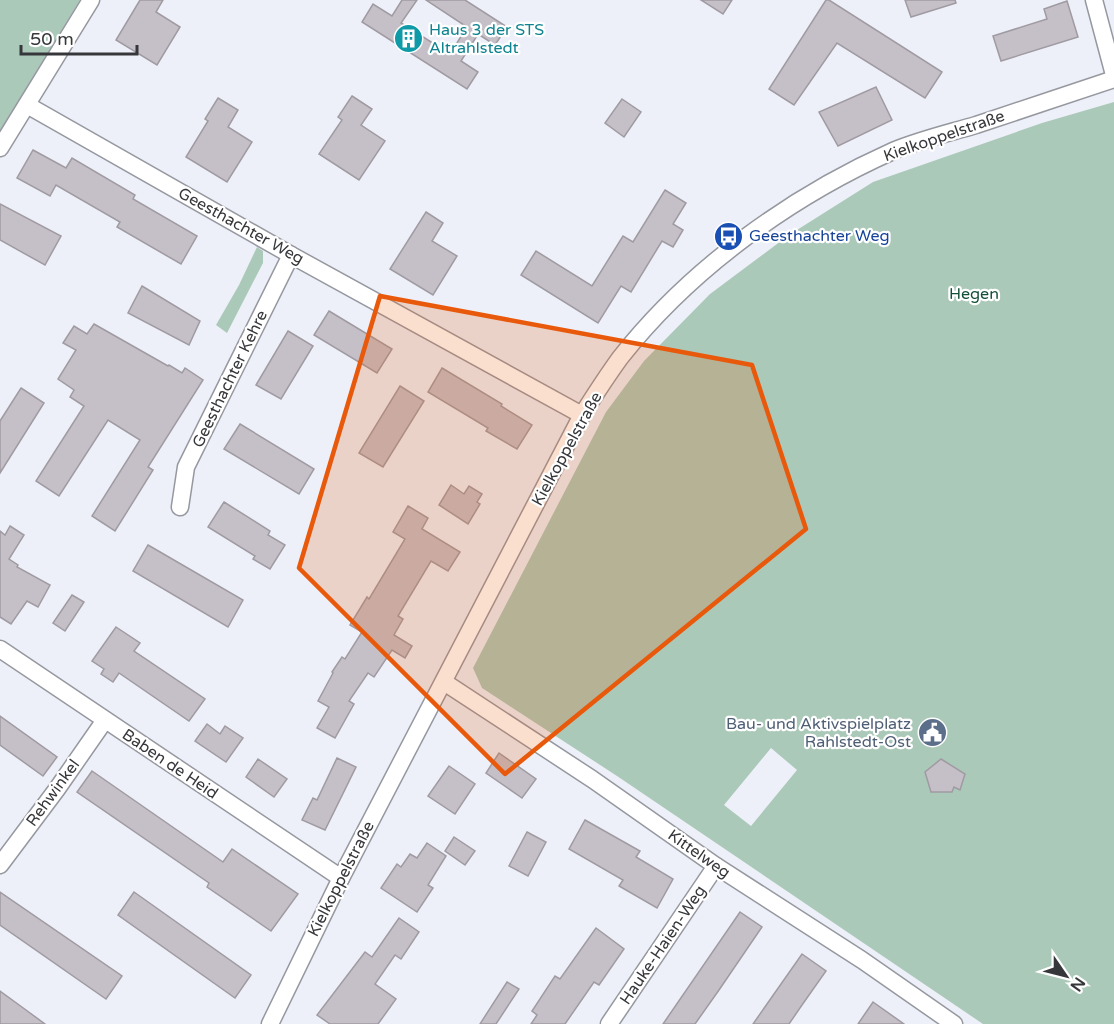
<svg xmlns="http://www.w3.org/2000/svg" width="1114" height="1024" viewBox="0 0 1114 1024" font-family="'Varela Round',sans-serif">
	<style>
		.green { fill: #abc9b9; fill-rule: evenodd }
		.building { fill: #c5c0c7; stroke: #a09aa2; stroke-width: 1.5 }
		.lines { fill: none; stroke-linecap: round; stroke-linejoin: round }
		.minor-casing { stroke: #9698a0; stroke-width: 19 }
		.minor { stroke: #fff; stroke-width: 16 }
		.marked { fill: #e8590c; fill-opacity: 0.2; stroke: #e8590c; stroke-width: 4.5; stroke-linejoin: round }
		.labels { text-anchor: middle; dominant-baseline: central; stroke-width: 4.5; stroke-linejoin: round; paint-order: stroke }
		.culture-label { font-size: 16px; fill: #0d838f; stroke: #fff; text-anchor: start }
		.street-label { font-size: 16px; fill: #36373a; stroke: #fff }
		.transit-label { font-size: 16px; fill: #164399; stroke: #fff; text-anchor: start }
		.park-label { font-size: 16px; fill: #155039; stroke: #fff }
		.service-label { font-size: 16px; fill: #4e5e75; stroke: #fff; text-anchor: end }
	</style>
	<rect width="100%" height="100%" fill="#edf0f8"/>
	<g class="green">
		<path d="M 0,0 L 80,0 L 0,131 Z"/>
		<path d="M 1114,102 L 1114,1024 L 983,1024 L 617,776 L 482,688 L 473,668 L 606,412 L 644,361 L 710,294 L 789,235 L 873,182 L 1042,123 ZM 771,748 L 797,770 L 751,826 L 724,805 Z"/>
		<path d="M 257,247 L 263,251 L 263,263 L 227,333 L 216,325 L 239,285 Z"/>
	</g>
	<g class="building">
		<path d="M 140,0 L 163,0 L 156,12 L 180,27 L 157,65 L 116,40 Z"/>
		<path d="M 402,0 L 417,0 L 401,23 L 450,54 L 467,27 L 426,0 L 465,0 L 507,27 L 495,45 L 478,34 L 461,61 L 478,72 L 467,89 L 362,22 L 373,4 L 392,16 Z"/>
		<path d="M 701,0 L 732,0 L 723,14 Z"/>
		<path d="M 826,0 L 829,0 L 942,72 L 925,98 L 837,43 L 794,105 L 769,89 Z"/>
		<path d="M 905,0 L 955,0 L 956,3 L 911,17 Z"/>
		<path d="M 1067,1 L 1078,37 L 1001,61 L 993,36 L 1047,19 L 1044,9 Z"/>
		<path d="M 876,87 L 892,120 L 838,146 L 819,112 Z"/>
		<path d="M 352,96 L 372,109 L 361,125 L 385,141 L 359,180 L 319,154 L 342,120 L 338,117 Z"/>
		<path d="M 218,98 L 238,110 L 228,127 L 252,142 L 227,182 L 186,157 L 208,121 L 205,119 Z"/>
		<path d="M 622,99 L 641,112 L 624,137 L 605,123 Z"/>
		<path d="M 33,150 L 66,168 L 72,158 L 135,195 L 133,199 L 197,236 L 181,264 L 117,227 L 120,222 L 56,185 L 50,196 L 17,178 Z"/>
		<path d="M 665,190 L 686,203 L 673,224 L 683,230 L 673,247 L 662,241 L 631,292 L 621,286 L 598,323 L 521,275 L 536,251 L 592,286 L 623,236 L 633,242 Z"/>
		<path d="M 0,204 L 61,236 L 45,265 L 0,240 Z"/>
		<path d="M 426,212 L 443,223 L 432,241 L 457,256 L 433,295 L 390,269 Z"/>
		<path d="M 142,286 L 200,321 L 189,345 L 128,313 Z"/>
		<path d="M 329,311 L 392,349 L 377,373 L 314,335 Z"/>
		<path d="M 94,324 L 168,366 L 169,365 L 182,373 L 185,368 L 203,380 L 148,467 L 153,470 L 115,531 L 92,516 L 140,440 L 108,420 L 59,496 L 36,481 L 84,406 L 70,397 L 74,390 L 58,379 L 76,350 L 63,343 L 74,326 L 87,334 Z"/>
		<path d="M 288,331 L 313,346 L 281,399 L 256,385 Z"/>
		<path d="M 442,368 L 502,404 L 501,406 L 532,425 L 517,449 L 486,431 L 488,428 L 428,392 Z"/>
		<path d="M 400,386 L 424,401 L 383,467 L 359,453 Z"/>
		<path d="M 21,388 L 44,403 L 0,473 L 0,421 Z"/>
		<path d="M 240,424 L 314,469 L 299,494 L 224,449 Z"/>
		<path d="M 451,485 L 464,494 L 469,486 L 482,494 L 477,502 L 480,504 L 468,524 L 439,505 Z"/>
		<path d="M 224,502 L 270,531 L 268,535 L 285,545 L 270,569 L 253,559 L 255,556 L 208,527 Z"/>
		<path d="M 408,506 L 428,518 L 422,529 L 460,552 L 448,571 L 431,561 L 398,616 L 403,619 L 394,635 L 412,646 L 405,658 L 392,650 L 374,677 L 368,673 L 349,701 L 354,704 L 335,738 L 317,728 L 329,707 L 318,701 L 333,673 L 332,672 L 342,657 L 345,659 L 362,632 L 350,625 L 367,597 L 369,599 L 405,539 L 393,532 Z"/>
		<path d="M 10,526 L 24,535 L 9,559 L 18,565 L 17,567 L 50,585 L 38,607 L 27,601 L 11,624 L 0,617 L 0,531 L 5,535 Z"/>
		<path d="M 148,545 L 243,600 L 228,627 L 133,571 Z"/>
		<path d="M 72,595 L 84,602 L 65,631 L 53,623 Z"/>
		<path d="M 116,627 L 140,643 L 134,651 L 205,699 L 189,721 L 119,673 L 113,682 L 101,674 L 104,669 L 92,661 Z"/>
		<path d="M 0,716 L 57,757 L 43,776 L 0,745 Z"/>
		<path d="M 207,724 L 220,734 L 225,726 L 243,738 L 226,762 L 195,741 Z"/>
		<path d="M 499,753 L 536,779 L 522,798 L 486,773 Z"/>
		<path d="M 337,758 L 356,767 L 325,830 L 302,820 L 313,798 L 317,800 Z"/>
		<path d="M 258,759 L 287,779 L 274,797 L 246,777 Z"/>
		<path d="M 941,759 L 965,774 L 960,790 L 954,787 L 952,792 L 931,792 L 925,772 Z"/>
		<path d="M 449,766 L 475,784 L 455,814 L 428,796 Z"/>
		<path d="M 92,771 L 223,862 L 232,849 L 298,894 L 271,931 L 207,887 L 209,883 L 77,792 Z"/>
		<path d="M 585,820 L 640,851 L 636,857 L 673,879 L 657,908 L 619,886 L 623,880 L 569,849 Z"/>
		<path d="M 527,832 L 546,842 L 528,876 L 509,866 Z"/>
		<path d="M 454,837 L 475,851 L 465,865 L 445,851 Z"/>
		<path d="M 427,843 L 446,856 L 428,885 L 433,888 L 417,912 L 381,888 L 397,864 L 401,867 L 410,854 L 417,858 Z"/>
		<path d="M 0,892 L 122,976 L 106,999 L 0,925 Z"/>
		<path d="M 134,892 L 251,975 L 235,998 L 118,915 Z"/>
		<path d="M 740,912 L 762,927 L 719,990 L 695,1024 L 663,1024 Z"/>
		<path d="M 399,918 L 419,932 L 401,959 L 395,955 L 375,984 L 396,999 L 378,1024 L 330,1024 L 317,1015 L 365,952 L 372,957 Z"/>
		<path d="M 596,928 L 624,949 L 599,985 L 594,982 L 565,1024 L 531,1024 L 537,1015 L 532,1011 L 555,976 L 560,979 Z"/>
		<path d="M 802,954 L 826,971 L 802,1005 L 789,1024 L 753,1024 Z"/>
		<path d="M 507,982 L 519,989 L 496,1024 L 480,1024 Z"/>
		<path d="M 0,991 L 26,1010 L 45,1024 L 0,1024 Z"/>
		<path d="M 873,1002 L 904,1024 L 858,1024 Z"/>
	</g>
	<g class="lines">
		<defs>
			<g id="minor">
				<path d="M 1094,0 L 1114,75"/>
				<path d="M 27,105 L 291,255 L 582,415"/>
				<path d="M 0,148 L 91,0"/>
				<path d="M 180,507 L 186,467 L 291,255"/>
				<path d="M 0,649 L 341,878"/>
				<path d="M 444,682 L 592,779 L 716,866 L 862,960 L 954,1024"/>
				<path d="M 0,865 L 57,789 L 105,720"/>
				<path d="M 270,1024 L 341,878 L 582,415 C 594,396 607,376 620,358 C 690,269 790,197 893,151 C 919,140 949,133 976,125 C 1022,110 1068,94 1114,79"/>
				<path d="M 609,1024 L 716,866"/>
			</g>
		</defs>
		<use href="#minor" class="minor-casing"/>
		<use href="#minor" class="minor"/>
	</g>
	<path class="marked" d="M 380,296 L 752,365 L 806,529 L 505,774 L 299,568 Z"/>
	<defs>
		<symbol id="building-disc" viewBox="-11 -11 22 22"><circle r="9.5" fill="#0f9aa8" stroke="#fff"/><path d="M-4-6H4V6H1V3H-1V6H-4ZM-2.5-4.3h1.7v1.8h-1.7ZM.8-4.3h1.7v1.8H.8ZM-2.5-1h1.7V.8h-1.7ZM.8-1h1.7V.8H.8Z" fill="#fff"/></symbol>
		<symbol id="bus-disc" viewBox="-11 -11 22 22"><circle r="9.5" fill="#1a4fb4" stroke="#fff"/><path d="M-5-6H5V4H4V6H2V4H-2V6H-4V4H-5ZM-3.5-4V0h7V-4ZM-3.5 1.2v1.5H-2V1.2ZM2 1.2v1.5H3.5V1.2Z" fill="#fff"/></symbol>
		<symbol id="civic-disc" viewBox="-11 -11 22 22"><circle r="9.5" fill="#5c6f8a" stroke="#fff"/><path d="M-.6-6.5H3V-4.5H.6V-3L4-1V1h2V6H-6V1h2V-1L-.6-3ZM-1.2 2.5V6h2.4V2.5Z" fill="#fff"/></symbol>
	</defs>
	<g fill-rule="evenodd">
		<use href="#building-disc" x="392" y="22" width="33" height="33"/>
		<use href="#bus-disc" x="712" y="220" width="33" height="33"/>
		<use href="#civic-disc" x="916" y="716" width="33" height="33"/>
	</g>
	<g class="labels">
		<g class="culture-label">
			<text x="429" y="30">Haus 3 der STS<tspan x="429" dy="18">Altrahlstedt</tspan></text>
		</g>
		<g class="street-label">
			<text transform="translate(944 136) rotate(-19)">Kielkoppelstraße</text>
			<text transform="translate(241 226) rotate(29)">Geesthachter Weg</text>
			<text transform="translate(230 379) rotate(-64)">Geesthachter Kehre</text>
			<text transform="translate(567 449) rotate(-61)">Kielkoppelstraße</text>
			<text transform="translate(170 764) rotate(34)">Baben de Heid</text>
			<text transform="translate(53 793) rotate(-54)">Rehwinkel</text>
			<text transform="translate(699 854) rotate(35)">Kittelweg</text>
			<text transform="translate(341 879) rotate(-63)">Kielkoppelstraße</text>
			<text transform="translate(663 945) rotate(-56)">Hauke-Haien-Weg</text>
		</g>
		<g class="transit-label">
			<text x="749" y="236">Geesthachter Weg</text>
		</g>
		<g class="park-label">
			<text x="974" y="294">Hegen</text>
		</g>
		<g class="service-label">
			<text x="911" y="724">Bau- und Aktivspielplatz<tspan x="911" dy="18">Rahlstedt-Ost</tspan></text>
		</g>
	</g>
	<g transform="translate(1066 976) rotate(125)" stroke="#ffffff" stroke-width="4.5" paint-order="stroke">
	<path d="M0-4.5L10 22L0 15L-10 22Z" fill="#36373a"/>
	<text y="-9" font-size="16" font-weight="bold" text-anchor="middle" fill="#36373a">N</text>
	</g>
	<path d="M21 45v9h116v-9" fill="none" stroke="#36373a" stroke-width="3"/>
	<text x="30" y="45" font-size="18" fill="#36373a" stroke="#ffffff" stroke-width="4.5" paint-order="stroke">50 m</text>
</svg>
